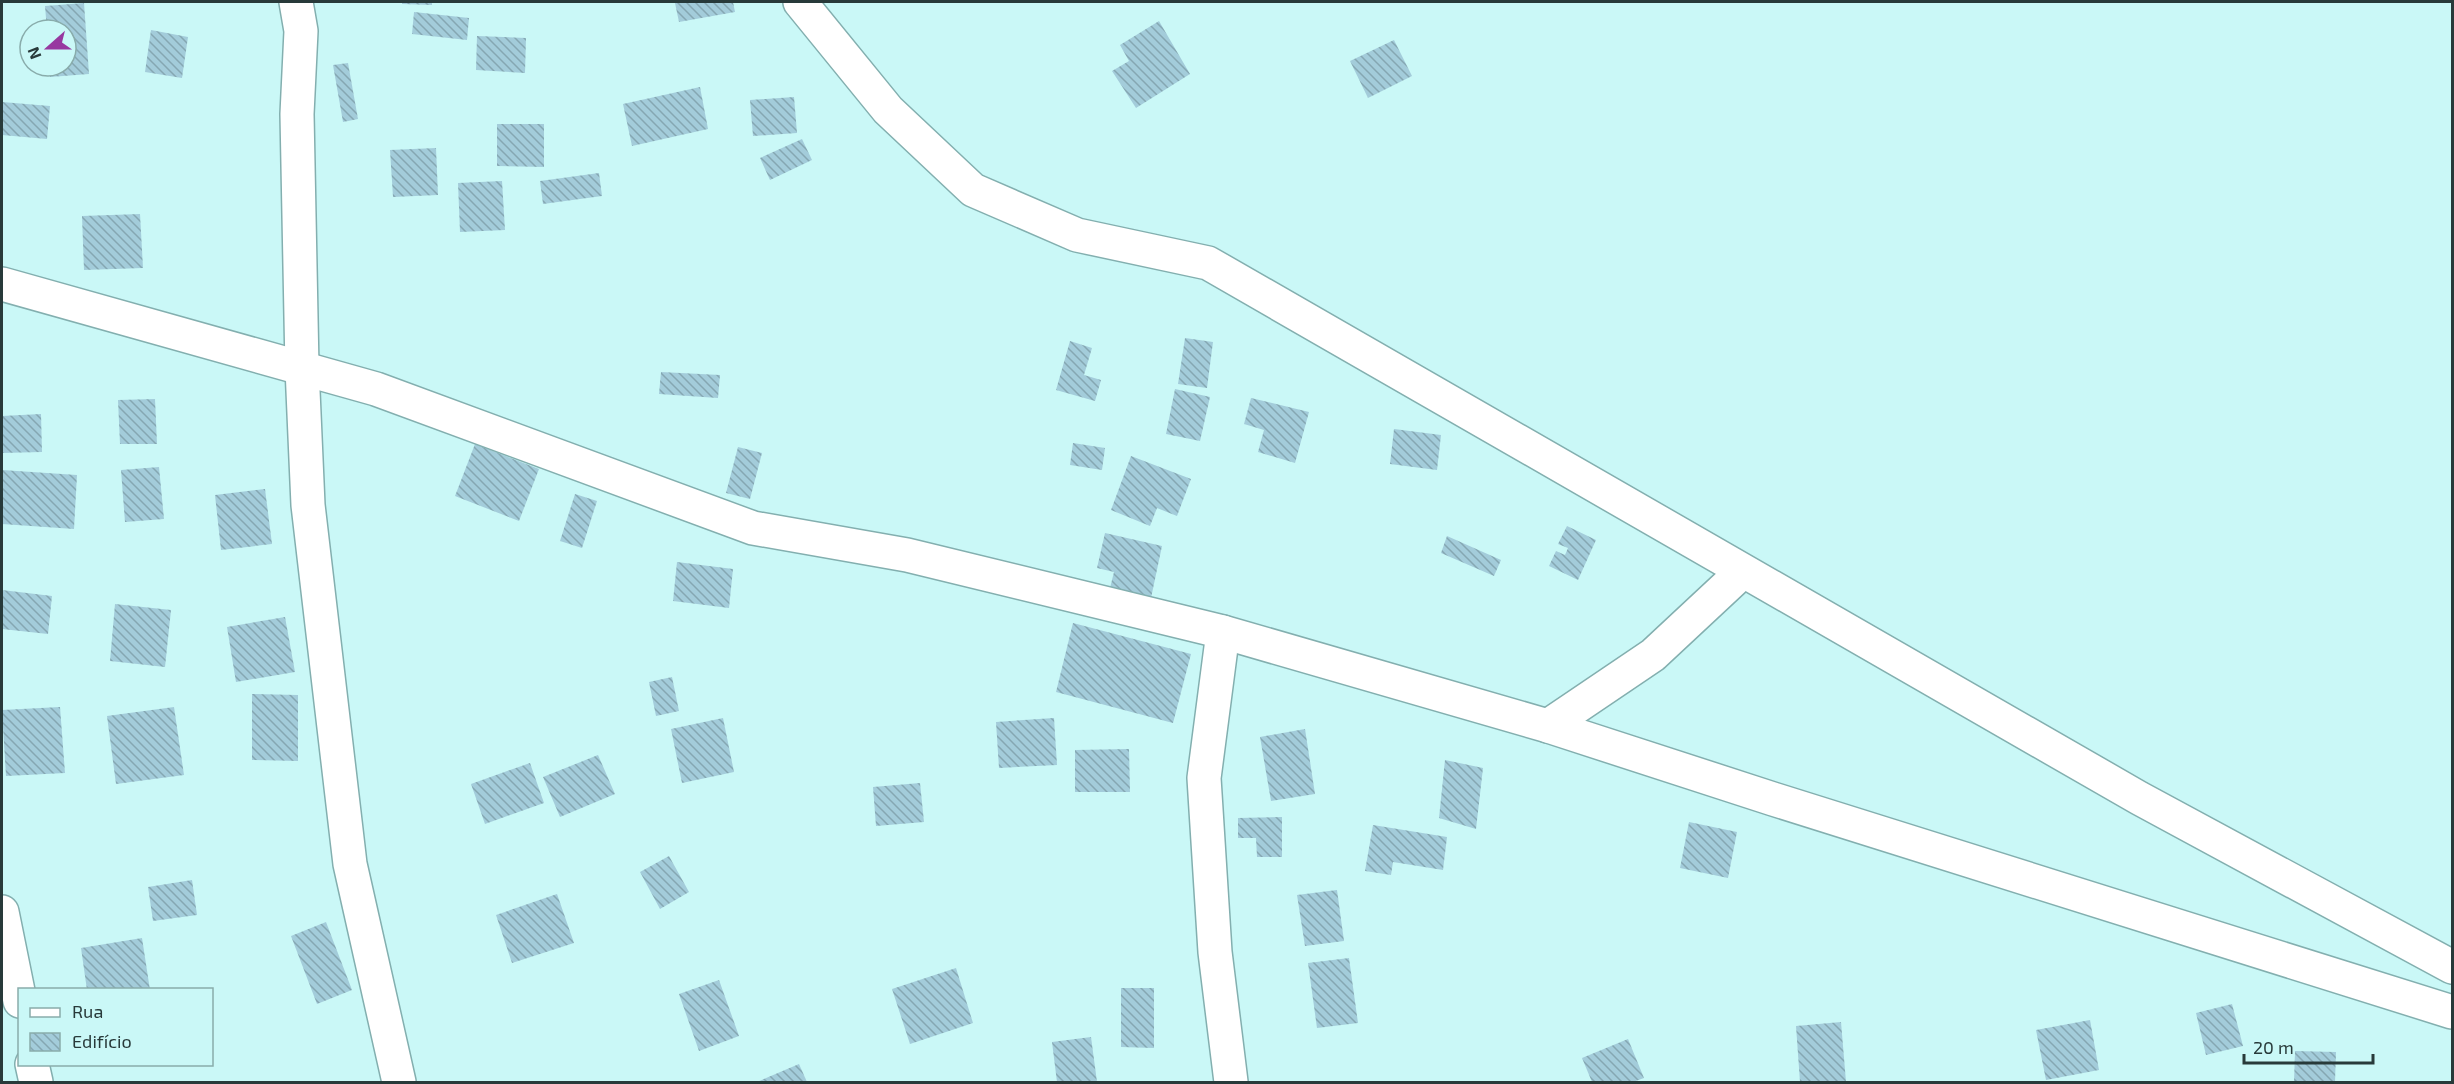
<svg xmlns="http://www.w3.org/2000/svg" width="2454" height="1084" viewBox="0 0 2454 1084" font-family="'Exo 2',sans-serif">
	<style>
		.building { fill: url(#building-back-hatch) }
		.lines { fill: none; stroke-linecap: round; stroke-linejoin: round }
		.street-casing { stroke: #83afaf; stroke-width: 36 }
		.street { stroke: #fff; stroke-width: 33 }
	</style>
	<defs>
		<pattern id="building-back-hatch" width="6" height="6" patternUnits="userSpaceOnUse" patternTransform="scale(1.5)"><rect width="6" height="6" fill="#a3ccda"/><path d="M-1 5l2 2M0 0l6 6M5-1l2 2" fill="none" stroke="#85a7b2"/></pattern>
	</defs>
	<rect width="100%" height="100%" fill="#caf8f7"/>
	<g class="building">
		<path d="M 402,2 L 432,2 L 432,5 L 402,4 Z"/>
		<path d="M 682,2 L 733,2 L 735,12 L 679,22 L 675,3 Z"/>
		<path d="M 84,3 L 89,74 L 50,77 L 49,66 L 66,66 L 66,30 L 47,30 L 45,6 Z"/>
		<path d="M 414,12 L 469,18 L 467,40 L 412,34 Z"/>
		<path d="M 1159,21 L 1190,74 L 1136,108 L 1112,71 L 1129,61 L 1120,45 Z"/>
		<path d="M 151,30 L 188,37 L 182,78 L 145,72 Z"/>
		<path d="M 477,36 L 526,38 L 525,73 L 476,70 Z"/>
		<path d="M 1394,40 L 1412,76 L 1368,98 L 1350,61 Z"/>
		<path d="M 348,63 L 358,119 L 343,122 L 333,65 Z"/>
		<path d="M 700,87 L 708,129 L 632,146 L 623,104 Z"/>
		<path d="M 794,97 L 797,133 L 753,136 L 750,100 Z"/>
		<path d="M 2,102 L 50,106 L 47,139 L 2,135 Z"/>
		<path d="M 497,124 L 544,124 L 544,167 L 497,166 Z"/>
		<path d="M 802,139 L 812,160 L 770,180 L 760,158 Z"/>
		<path d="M 436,148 L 438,195 L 393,197 L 390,150 Z"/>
		<path d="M 599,173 L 602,196 L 543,204 L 540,181 Z"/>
		<path d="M 502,181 L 505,230 L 460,232 L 458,183 Z"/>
		<path d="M 140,214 L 143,268 L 84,270 L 82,216 Z"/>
		<path d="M 1185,338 L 1213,342 L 1207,388 L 1178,384 Z"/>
		<path d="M 1070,341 L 1092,348 L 1084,375 L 1101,380 L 1095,401 L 1056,390 Z"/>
		<path d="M 661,372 L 720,375 L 718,398 L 659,394 Z"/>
		<path d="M 1175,389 L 1210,397 L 1200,441 L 1166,434 Z"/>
		<path d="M 1251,398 L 1309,412 L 1295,463 L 1258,452 L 1264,430 L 1244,424 Z"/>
		<path d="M 155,399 L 157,444 L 120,444 L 118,400 Z"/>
		<path d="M 41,414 L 42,452 L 2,453 L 2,416 Z"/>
		<path d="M 1394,429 L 1441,435 L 1437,470 L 1390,464 Z"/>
		<path d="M 1073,443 L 1105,448 L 1102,470 L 1070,465 Z"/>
		<path d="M 475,444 L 539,469 L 519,521 L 455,496 Z"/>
		<path d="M 738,447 L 762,453 L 750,499 L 726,493 Z"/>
		<path d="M 1131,456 L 1191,479 L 1177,516 L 1157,508 L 1150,526 L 1111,510 Z"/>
		<path d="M 159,467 L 164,519 L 125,522 L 121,470 Z"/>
		<path d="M 2,470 L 77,475 L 74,529 L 2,524 Z"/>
		<path d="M 265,489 L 272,544 L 221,550 L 215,495 Z"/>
		<path d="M 575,494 L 597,501 L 582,548 L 560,541 Z"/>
		<path d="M 1567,526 L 1596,540 L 1578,580 L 1549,566 L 1556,551 L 1565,555 L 1568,548 L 1558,544 Z"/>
		<path d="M 1105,533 L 1162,546 L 1151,598 L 1110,588 L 1114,572 L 1097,568 Z"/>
		<path d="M 1447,536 L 1501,560 L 1494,576 L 1441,553 Z"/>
		<path d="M 677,562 L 733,569 L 729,608 L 673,601 Z"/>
		<path d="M 2,590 L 52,596 L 48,634 L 2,629 Z"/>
		<path d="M 115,604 L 171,610 L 165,667 L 110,661 Z"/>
		<path d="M 285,617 L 295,672 L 236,682 L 227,627 Z"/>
		<path d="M 1073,623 L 1191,654 L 1173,723 L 1056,692 Z"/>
		<path d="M 672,677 L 679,711 L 656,716 L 649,682 Z"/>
		<path d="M 252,694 L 298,695 L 298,761 L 252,760 Z"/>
		<path d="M 60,707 L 65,773 L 6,776 L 2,710 Z"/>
		<path d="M 174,707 L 184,775 L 116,784 L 107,716 Z"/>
		<path d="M 723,718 L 734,772 L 682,783 L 671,729 Z"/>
		<path d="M 1054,718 L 1057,765 L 999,768 L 996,722 Z"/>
		<path d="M 1305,729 L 1315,794 L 1271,801 L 1260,737 Z"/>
		<path d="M 1129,749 L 1130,792 L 1075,792 L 1075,750 Z"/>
		<path d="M 598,755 L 615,794 L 560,817 L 543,777 Z"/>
		<path d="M 1445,760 L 1483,768 L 1476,829 L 1439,818 Z"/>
		<path d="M 530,763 L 544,803 L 485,824 L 471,784 Z"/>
		<path d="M 920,783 L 924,822 L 876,826 L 873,787 Z"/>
		<path d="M 1282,817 L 1282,857 L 1257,857 L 1256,838 L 1238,838 L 1238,818 Z"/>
		<path d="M 1689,822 L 1737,832 L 1728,878 L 1680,868 Z"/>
		<path d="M 1373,825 L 1447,837 L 1443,870 L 1393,862 L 1391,875 L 1365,871 Z"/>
		<path d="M 669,856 L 689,892 L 660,909 L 640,872 Z"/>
		<path d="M 192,880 L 197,915 L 153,921 L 148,887 Z"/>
		<path d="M 1337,890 L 1344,941 L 1305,946 L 1297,895 Z"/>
		<path d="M 557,894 L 574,943 L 512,963 L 496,915 Z"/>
		<path d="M 326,922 L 352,990 L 317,1004 L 291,936 Z"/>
		<path d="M 142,938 L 150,990 L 87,990 L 81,948 Z"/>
		<path d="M 1349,958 L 1358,1023 L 1317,1028 L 1308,963 Z"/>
		<path d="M 956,968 L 973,1023 L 910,1044 L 892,989 Z"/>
		<path d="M 719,980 L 739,1036 L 699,1051 L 679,994 Z"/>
		<path d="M 1121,988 L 1154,988 L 1154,1048 L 1121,1047 Z"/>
		<path d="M 2232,1004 L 2243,1046 L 2206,1055 L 2196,1013 Z"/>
		<path d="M 2090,1020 L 2099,1070 L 2046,1080 L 2036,1030 Z"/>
		<path d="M 1841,1022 L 1846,1082 L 1800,1082 L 1796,1026 Z"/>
		<path d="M 1091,1037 L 1097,1082 L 1057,1082 L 1052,1042 Z"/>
		<path d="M 1628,1039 L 1644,1078 L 1633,1082 L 1592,1082 L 1582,1058 Z"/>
		<path d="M 2295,1051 L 2336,1052 L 2335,1082 L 2294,1082 Z"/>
		<path d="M 799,1064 L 807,1082 L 757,1082 Z"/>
	</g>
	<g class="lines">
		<defs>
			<g id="street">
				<path d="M 296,2 L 301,31 L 297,114 L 302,368 L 308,505 L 350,864 L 399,1082"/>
				<path d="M 800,2 L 888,110 L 973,190 L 1077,235 L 1208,263 L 2139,798 L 2452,967"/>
				<path d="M 2,284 L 376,389 L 753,528 L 907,555 L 1223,632 L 1548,726 L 1773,799 L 2452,1012"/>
				<path d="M 1223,632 L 1204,778 L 1215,952 L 1231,1082"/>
				<path d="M 1548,726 L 1653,655 L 1742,572"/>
				<path d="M 2,912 L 20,1001"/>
				<path d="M 32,1064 L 36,1082"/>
			</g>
		</defs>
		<use href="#street" class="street-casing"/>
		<use href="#street" class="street"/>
	</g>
	<rect width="2454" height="1084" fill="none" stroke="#283a3a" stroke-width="6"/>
	<rect x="18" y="988" width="195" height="78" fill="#caf8f7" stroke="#89acab" stroke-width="1.5"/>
	<rect x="30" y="1008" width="30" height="9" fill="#ffffff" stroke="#89acab" stroke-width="1.5"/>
	<text x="72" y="1018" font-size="18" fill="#283a3a">Rua</text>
	<rect x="30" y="1033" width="30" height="18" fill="url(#building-back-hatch)" stroke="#89acab" stroke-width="1.5"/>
	<text x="72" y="1048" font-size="18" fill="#283a3a">Edifício</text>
	<g transform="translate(48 48) rotate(249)"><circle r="28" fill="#caf8f7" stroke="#89acab" stroke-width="1.5"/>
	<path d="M0-4.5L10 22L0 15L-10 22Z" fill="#9738a0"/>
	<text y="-9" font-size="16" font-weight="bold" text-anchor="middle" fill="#283a3a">N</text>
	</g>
	<path d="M2244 1054v9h129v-9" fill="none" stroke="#283a3a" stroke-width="3"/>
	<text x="2253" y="1054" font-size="18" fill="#283a3a" stroke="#caf8f7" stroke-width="4.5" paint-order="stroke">20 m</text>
</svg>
